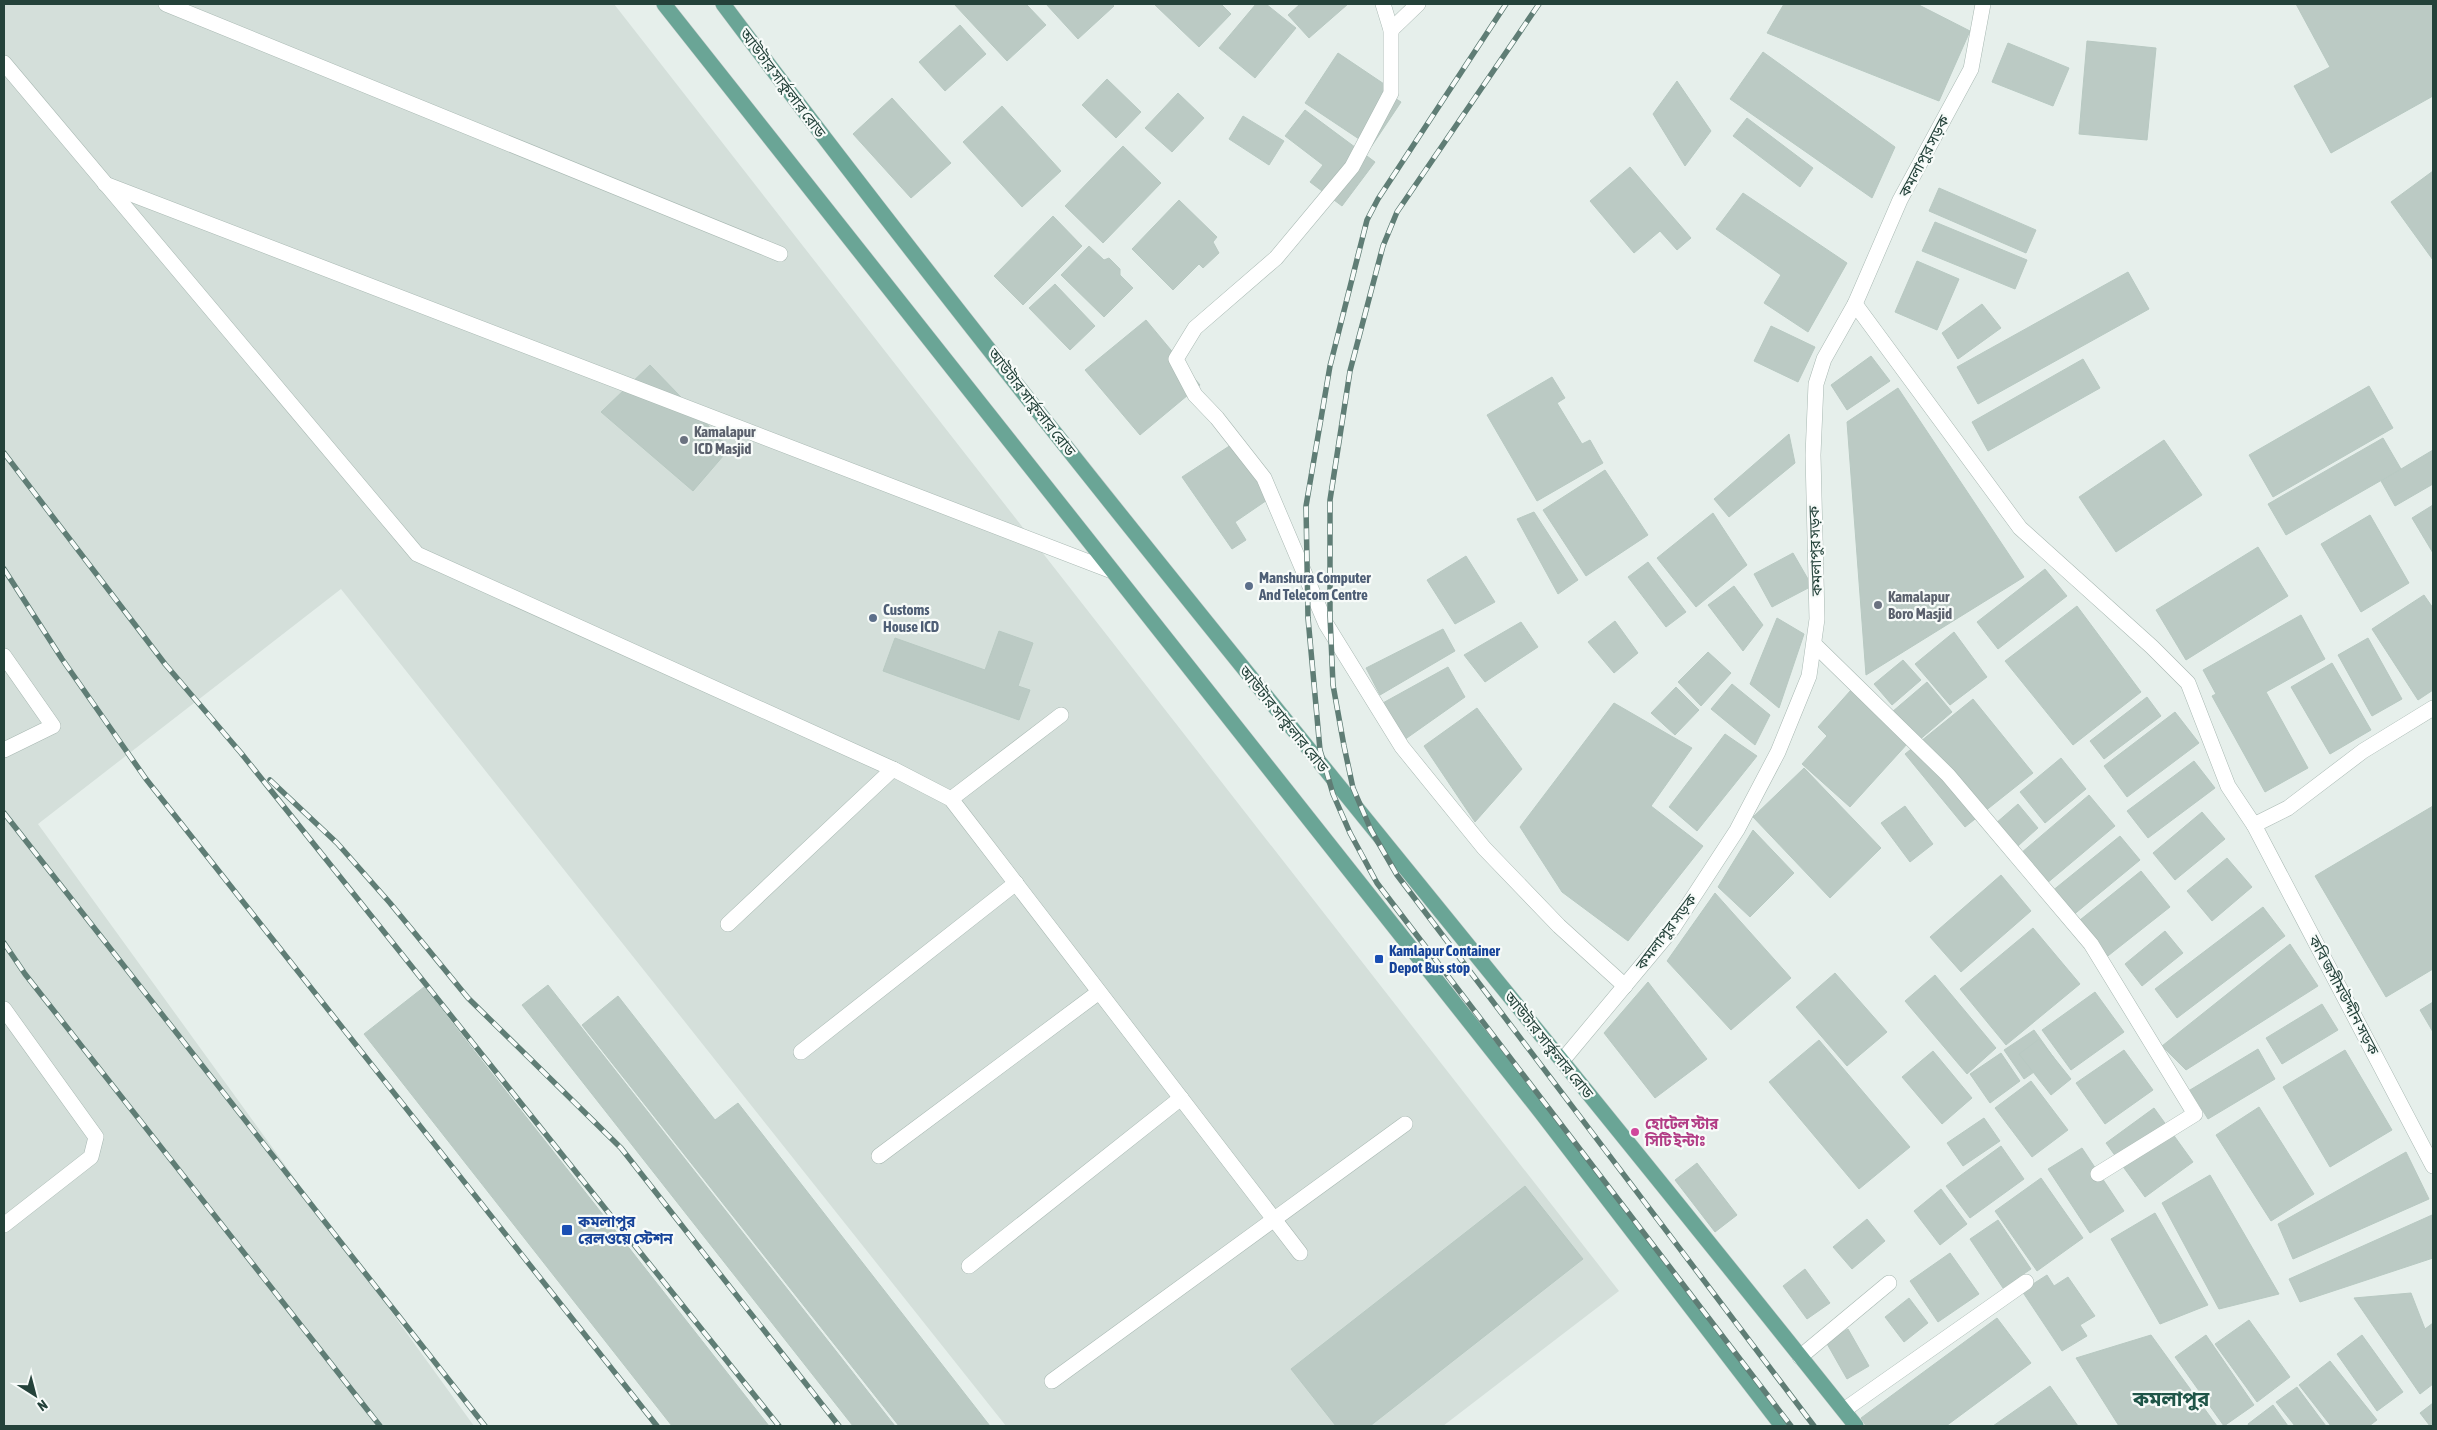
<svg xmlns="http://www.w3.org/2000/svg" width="2437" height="1430" viewBox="0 0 2437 1430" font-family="'Asap Condensed','Noto Sans Bengali',sans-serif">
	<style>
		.built { fill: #d4dfda }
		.building { fill: #bbcac4; stroke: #b8c9c2 }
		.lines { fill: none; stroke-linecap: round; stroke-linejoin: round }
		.lane-casing { stroke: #a8b8b2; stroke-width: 16 }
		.street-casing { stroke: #a8b8b2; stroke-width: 16 }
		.primary-casing { stroke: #c2cac8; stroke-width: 16 }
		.lane { stroke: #fff; stroke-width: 15 }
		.street { stroke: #fff; stroke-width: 15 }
		.primary { stroke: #6aa596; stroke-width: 15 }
		.rail-casing { stroke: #5f7d75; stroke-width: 5.5 }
		.rail { stroke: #f7fbf9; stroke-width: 4; stroke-dasharray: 11; stroke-linecap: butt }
		.worship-dot { fill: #6b7280; stroke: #f7fbf9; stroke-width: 2 }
		.service-dot { fill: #5c6f8a; stroke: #f7fbf9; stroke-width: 2 }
		.transit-dot { fill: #1a4fb4; stroke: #f7fbf9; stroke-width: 2 }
		.hotel-dot { fill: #d1479c; stroke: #f7fbf9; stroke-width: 2 }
		.labels { text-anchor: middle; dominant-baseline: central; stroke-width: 4.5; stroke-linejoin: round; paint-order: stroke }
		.street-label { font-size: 15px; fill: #24423a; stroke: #f7fbf9 }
		.worship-label { font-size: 15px; font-weight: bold; fill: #5b616d; stroke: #f7fbf9; text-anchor: start }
		.service-label { font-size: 15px; font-weight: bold; fill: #4e5e75; stroke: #f7fbf9; text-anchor: start }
		.transit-label { font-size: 15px; font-weight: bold; fill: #164399; stroke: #f7fbf9; text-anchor: start }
		.hotel-label { font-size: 15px; font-weight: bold; fill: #b23c85; stroke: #f7fbf9; text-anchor: start }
		.district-label { font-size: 20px; font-weight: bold; fill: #1f5548; stroke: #f7fbf9 }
	</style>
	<rect width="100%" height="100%" fill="#e6efeb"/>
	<path class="built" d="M 4,4 L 614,4 L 1619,1291 L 1443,1426 L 1006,1426 L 341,589 L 38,824 L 474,1426 L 4,1426 Z"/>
	<g class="building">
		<path d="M 954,4 L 1026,4 L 1046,25 L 1007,61 Z"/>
		<path d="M 1046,4 L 1112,4 L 1114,6 L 1078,39 Z"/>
		<path d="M 1154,4 L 1221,4 L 1231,14 L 1199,47 Z"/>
		<path d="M 1256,4 L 1266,4 L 1296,28 L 1255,78 L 1219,48 Z"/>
		<path d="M 1300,4 L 1348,4 L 1309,38 L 1288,15 Z"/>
		<path d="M 1784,4 L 1917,4 L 1970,31 L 1939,101 L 1767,33 Z"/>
		<path d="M 2296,4 L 2433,4 L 2433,96 L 2331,153 L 2294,86 L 2330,67 Z"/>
		<path d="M 960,25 L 986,54 L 945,91 L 919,62 Z"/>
		<path d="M 2087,41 L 2156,48 L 2147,140 L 2079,134 Z"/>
		<path d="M 2008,43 L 2069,68 L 2053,106 L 1992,82 Z"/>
		<path d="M 1763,52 L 1895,147 L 1872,198 L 1730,99 Z"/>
		<path d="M 1338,53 L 1390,88 L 1390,95 L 1401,102 L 1371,147 L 1305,103 Z"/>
		<path d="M 1107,79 L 1141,112 L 1116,138 L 1082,105 Z"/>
		<path d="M 1677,81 L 1711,131 L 1685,166 L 1653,114 Z"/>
		<path d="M 1178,93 L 1204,118 L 1172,152 L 1145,128 Z"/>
		<path d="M 892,98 L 951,163 L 911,198 L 853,134 Z"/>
		<path d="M 1002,106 L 1061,171 L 1022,207 L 963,142 Z"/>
		<path d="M 1305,110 L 1375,162 L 1342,206 L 1310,182 L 1323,165 L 1285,136 Z"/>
		<path d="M 1243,116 L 1284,141 L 1269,165 L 1229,139 Z"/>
		<path d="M 1747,118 L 1813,168 L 1800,187 L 1733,136 Z"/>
		<path d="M 1123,146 L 1161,183 L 1103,243 L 1065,206 Z"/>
		<path d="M 1630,167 L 1691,238 L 1677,250 L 1660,231 L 1634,253 L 1590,201 Z"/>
		<path d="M 2433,171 L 2433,260 L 2391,202 Z"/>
		<path d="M 1939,188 L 2036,230 L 2026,253 L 1929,211 Z"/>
		<path d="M 1743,193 L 1847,263 L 1808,332 L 1764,303 L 1781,275 L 1716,229 Z"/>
		<path d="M 1179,200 L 1217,237 L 1213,242 L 1219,253 L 1203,268 L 1199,264 L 1173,290 L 1132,249 Z"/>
		<path d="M 1053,216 L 1082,246 L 1023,305 L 994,276 Z"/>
		<path d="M 1935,222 L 2027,260 L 2015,289 L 1922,251 Z"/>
		<path d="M 1089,246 L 1104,260 L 1109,258 L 1120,269 L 1120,275 L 1133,288 L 1104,317 L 1061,275 Z"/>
		<path d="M 1917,261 L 1959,279 L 1937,330 L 1895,312 Z"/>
		<path d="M 2128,272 L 2149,309 L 1978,404 L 1957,367 Z"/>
		<path d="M 1055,284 L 1095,326 L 1070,350 L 1029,308 Z"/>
		<path d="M 1982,304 L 2001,328 L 1958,359 L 1942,333 Z"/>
		<path d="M 1146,320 L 1200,385 L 1140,435 L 1085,370 Z"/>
		<path d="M 1771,326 L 1815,347 L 1798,382 L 1754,361 Z"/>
		<path d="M 1871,356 L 1890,381 L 1847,410 L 1831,385 Z"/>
		<path d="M 2083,359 L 2100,388 L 1988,451 L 1972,422 Z"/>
		<path d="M 650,365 L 730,448 L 693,491 L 601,412 Z"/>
		<path d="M 1552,377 L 1565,398 L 1557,403 L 1582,444 L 1590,440 L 1603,463 L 1537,501 L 1487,415 Z"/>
		<path d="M 2369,386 L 2393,428 L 2273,497 L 2249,455 Z"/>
		<path d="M 1898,388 L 2024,577 L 1866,675 L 1847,422 Z"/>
		<path d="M 1789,434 L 1795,463 L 1729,517 L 1714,499 Z"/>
		<path d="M 2383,438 L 2401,469 L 2286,535 L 2268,504 Z"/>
		<path d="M 2164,440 L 2202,495 L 2116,552 L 2079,497 Z"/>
		<path d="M 1237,441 L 1273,496 L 1235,522 L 1246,540 L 1232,549 L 1182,477 Z"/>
		<path d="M 2433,450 L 2433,484 L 2395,506 L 2381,481 Z"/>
		<path d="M 1605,470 L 1648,535 L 1586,576 L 1543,510 Z"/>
		<path d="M 2433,505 L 2433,553 L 2412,518 Z"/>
		<path d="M 1534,512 L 1578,580 L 1558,594 L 1517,519 Z"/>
		<path d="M 1713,513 L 1747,565 L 1696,607 L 1657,558 Z"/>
		<path d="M 2370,515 L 2409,583 L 2361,612 L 2321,544 Z"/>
		<path d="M 2258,547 L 2288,596 L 2186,660 L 2156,610 Z"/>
		<path d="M 1793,553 L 1812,586 L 1772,607 L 1754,574 Z"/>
		<path d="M 1466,556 L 1495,602 L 1455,624 L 1427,580 Z"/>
		<path d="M 1648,562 L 1686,612 L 1666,627 L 1628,577 Z"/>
		<path d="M 2045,569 L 2067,596 L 1998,649 L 1977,622 Z"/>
		<path d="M 1734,586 L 1763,625 L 1743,651 L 1708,605 Z"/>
		<path d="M 2424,595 L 2433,608 L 2433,690 L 2418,700 L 2372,629 Z"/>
		<path d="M 2077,606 L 2141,692 L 2073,745 L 2005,661 Z"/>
		<path d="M 2301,615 L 2325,659 L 2266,692 L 2308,768 L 2265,792 L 2212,696 L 2216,694 L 2203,670 Z"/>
		<path d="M 1777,618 L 1804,634 L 1779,708 L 1750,684 Z"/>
		<path d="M 1615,621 L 1638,653 L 1614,673 L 1588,642 Z"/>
		<path d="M 1521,622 L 1538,647 L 1485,682 L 1464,655 Z"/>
		<path d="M 1443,629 L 1455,651 L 1380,695 L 1366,668 Z"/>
		<path d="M 999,631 L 1033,643 L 1018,686 L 1030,690 L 1019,720 L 883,671 L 895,638 L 985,670 Z"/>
		<path d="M 1954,632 L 1987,677 L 1950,705 L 1915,664 Z"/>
		<path d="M 2368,638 L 2402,699 L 2372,716 L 2338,655 Z"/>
		<path d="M 1708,652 L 1731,673 L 1701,706 L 1678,682 Z"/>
		<path d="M 1903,660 L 1921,680 L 1892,705 L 1874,684 Z"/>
		<path d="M 2332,663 L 2371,730 L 2330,754 L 2291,687 Z"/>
		<path d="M 1448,667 L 1465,697 L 1404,740 L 1381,704 Z"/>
		<path d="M 1927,682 L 1952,712 L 1917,742 L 1892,712 Z"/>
		<path d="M 1732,684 L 1770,715 L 1755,745 L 1711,709 Z"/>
		<path d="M 1676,687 L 1699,710 L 1675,735 L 1651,713 Z"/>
		<path d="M 1851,690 L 1908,743 L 1850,807 L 1802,764 L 1827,736 L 1818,727 Z"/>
		<path d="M 2147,697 L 2161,716 L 2104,759 L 2090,741 Z"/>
		<path d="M 1973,699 L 2033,773 L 1965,827 L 1905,754 Z"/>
		<path d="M 1614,703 L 1692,748 L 1651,806 L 1703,846 L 1628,941 L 1562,892 L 1520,827 Z"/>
		<path d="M 1477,708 L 1522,769 L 1475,822 L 1424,746 Z"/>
		<path d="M 2175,712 L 2199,743 L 2127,797 L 2104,766 Z"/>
		<path d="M 1725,734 L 1757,756 L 1697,831 L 1669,807 Z"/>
		<path d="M 2061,758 L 2086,789 L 2045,823 L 2020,792 Z"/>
		<path d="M 2194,761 L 2215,788 L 2148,838 L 2127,811 Z"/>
		<path d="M 1804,768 L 1881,848 L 1830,898 L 1753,817 Z"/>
		<path d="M 2089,795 L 2115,826 L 2040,889 L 2014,859 Z"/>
		<path d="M 2018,804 L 2038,828 L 2009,854 L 1988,830 Z"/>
		<path d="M 1905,806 L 1933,844 L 1910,862 L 1881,823 Z"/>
		<path d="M 2433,806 L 2433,969 L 2386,997 L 2315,876 Z"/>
		<path d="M 2202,812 L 2225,839 L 2175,880 L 2153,853 Z"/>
		<path d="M 1753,830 L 1794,873 L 1750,917 L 1718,887 Z"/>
		<path d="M 2120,836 L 2140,860 L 2066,921 L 2046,896 Z"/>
		<path d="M 2227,858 L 2252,887 L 2212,921 L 2187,891 Z"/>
		<path d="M 2141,871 L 2170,907 L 2104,959 L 2075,924 Z"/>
		<path d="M 2001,875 L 2031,911 L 1961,972 L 1930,937 Z"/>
		<path d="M 1715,893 L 1791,978 L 1731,1030 L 1667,961 Z"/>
		<path d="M 2263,907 L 2285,936 L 2177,1018 L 2155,989 Z"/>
		<path d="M 2033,928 L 2080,984 L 2006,1045 L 1960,989 Z"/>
		<path d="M 2165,931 L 2183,953 L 2142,986 L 2125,964 Z"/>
		<path d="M 2290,944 L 2318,986 L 2186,1070 L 2162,1046 Z"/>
		<path d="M 1835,973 L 1887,1032 L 1847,1066 L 1796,1007 Z"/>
		<path d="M 1935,975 L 1996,1048 L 1967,1074 L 1905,1001 Z"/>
		<path d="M 1648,982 L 1707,1059 L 1655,1098 L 1604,1033 Z"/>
		<path d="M 548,985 L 895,1426 L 853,1426 L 522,1005 Z"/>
		<path d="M 424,987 L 769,1426 L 672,1426 L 364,1034 Z"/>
		<path d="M 2095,992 L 2124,1032 L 2071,1070 L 2042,1030 Z"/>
		<path d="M 618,996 L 715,1120 L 738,1103 L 990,1426 L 899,1426 L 582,1025 Z"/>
		<path d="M 2433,1002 L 2433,1032 L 2420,1010 Z"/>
		<path d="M 2322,1004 L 2338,1030 L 2282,1064 L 2266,1038 Z"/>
		<path d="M 2034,1030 L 2054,1058 L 2024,1079 L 2004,1050 Z"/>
		<path d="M 2039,1039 L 2071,1079 L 2051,1095 L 2019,1054 Z"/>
		<path d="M 1819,1040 L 1910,1147 L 1859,1189 L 1769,1082 Z"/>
		<path d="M 2258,1049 L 2275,1079 L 2208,1119 L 2190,1090 Z"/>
		<path d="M 2124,1050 L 2153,1090 L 2105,1124 L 2076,1083 Z"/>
		<path d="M 2345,1050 L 2392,1130 L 2330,1167 L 2283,1087 Z"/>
		<path d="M 1933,1051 L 1972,1098 L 1942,1124 L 1902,1077 Z"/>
		<path d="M 2001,1053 L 2020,1081 L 1990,1103 L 1970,1074 Z"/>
		<path d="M 2031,1081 L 2068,1130 L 2032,1157 L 1995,1108 Z"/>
		<path d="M 2259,1107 L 2314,1194 L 2271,1221 L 2216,1135 Z"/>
		<path d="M 2154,1108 L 2193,1162 L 2145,1197 L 2106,1143 Z"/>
		<path d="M 1984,1118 L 2000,1141 L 1963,1166 L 1947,1143 Z"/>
		<path d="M 2001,1146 L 2024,1179 L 1970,1218 L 1946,1186 Z"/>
		<path d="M 2082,1148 L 2124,1211 L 2090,1233 L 2048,1169 Z"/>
		<path d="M 2406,1152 L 2429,1199 L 2293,1259 L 2278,1224 Z"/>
		<path d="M 1697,1163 L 1737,1215 L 1715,1232 L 1675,1180 Z"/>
		<path d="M 2210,1175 L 2279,1294 L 2219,1309 L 2162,1203 Z"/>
		<path d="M 2041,1178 L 2083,1238 L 2037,1271 L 1995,1211 Z"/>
		<path d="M 1525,1186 L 1583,1259 L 1370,1426 L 1336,1426 L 1291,1369 Z"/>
		<path d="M 1941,1189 L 1967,1224 L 1940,1245 L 1914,1211 Z"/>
		<path d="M 2155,1213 L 2208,1305 L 2160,1324 L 2111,1239 Z"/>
		<path d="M 2432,1215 L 2433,1258 L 2300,1302 L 2289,1279 Z"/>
		<path d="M 1867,1219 L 1885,1241 L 1852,1269 L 1833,1247 Z"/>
		<path d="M 1998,1220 L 2031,1269 L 2003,1288 L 1970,1239 Z"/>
		<path d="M 1950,1253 L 1979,1294 L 1938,1322 L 1910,1281 Z"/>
		<path d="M 1805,1269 L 1830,1303 L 1807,1319 L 1783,1286 Z"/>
		<path d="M 2047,1275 L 2054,1286 L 2068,1277 L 2095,1316 L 2080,1325 L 2087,1336 L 2062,1351 L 2022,1291 Z"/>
		<path d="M 2411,1293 L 2425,1329 L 2433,1323 L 2433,1384 L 2420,1394 L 2354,1298 Z"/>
		<path d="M 1909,1298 L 1928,1323 L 1904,1342 L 1885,1317 Z"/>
		<path d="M 1997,1318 L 2031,1363 L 1946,1426 L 1866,1426 L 1861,1418 Z"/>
		<path d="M 2249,1320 L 2290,1377 L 2257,1402 L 2215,1344 Z"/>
		<path d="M 1848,1329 L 1869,1366 L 1847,1379 L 1826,1342 Z"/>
		<path d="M 2151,1335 L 2217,1426 L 2119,1426 L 2076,1358 Z"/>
		<path d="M 2206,1335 L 2254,1405 L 2224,1426 L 2175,1357 Z"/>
		<path d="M 2362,1335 L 2403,1392 L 2377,1411 L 2337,1354 Z"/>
		<path d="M 2330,1361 L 2377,1420 L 2369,1426 L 2331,1426 L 2299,1385 Z"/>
		<path d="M 2050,1386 L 2078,1426 L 1993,1426 Z"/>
		<path d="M 2297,1387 L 2326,1426 L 2295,1426 L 2276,1402 Z"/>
		<path d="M 2433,1403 L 2433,1426 L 2430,1426 L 2420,1413 Z"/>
		<path d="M 2273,1405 L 2288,1426 L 2249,1426 L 2248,1424 Z"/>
	</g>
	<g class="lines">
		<defs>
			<g id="lane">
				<path d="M 166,4 L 780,254"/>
				<path d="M 4,63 L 417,554 L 893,769 L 951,799 L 1300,1253"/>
				<path d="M 105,184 L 1112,571"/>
				<path d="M 4,656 L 53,726 L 4,750"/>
				<path d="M 951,799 L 1061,715"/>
				<path d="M 728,924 L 893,769"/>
				<path d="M 4,1009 L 96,1137 L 91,1157 L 4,1225"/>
				<path d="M 801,1052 L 1016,883"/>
				<path d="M 879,1156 L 1099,992"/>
				<path d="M 969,1266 L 1181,1098"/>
				<path d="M 1052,1381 L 1405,1124"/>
			</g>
			<g id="street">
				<path d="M 1383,4 L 1391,30 L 1391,93 L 1352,167 L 1276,258 L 1195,328 L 1176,359 L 1195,395 L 1217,418 L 1264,478 L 1326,624 L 1402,747 L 1484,848 L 1559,926 L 1625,986"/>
				<path d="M 1391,30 L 1418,4"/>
				<path d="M 1855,304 L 2020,528 L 2152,647 L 2188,683 L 2228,786 L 2254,825 L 2288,808 L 2363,751 L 2433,708"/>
				<path d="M 1815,645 L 1948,775 L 2091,944 L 2195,1114 L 2098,1174"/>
				<path d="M 2254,825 L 2433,1166"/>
				<path d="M 1562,1061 L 1673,928 L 1737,830 L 1778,752 L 1809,676 L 1817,619 L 1813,455 L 1816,384 L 1824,359 L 1855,304 L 1900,200 L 1971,69 L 1983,4"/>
				<path d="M 1800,1357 L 1889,1283"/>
				<path d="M 1844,1410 L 2026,1282"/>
			</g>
			<g id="primary">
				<path d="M 664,4 L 1540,1111 L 1782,1426"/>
				<path d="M 723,4 C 1087,489 1479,952 1856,1426"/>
			</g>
		</defs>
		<use href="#lane" class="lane-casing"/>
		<use href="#street" class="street-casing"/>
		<use href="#primary" class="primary-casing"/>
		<use href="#lane" class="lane"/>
		<use href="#street" class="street"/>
		<use href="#primary" class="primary"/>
		<defs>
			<g id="rail">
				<path d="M 1506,4 L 1378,199 L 1367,220 L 1330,366 L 1306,506 L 1308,618 L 1320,750 L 1333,794 L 1350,833 L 1377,883 L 1791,1426"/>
				<path d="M 1539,4 L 1397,212 L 1383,246 L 1350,371 L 1330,500 L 1330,616 L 1333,685 L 1344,746 L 1353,788 L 1371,830 L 1397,875 L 1814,1426"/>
				<path d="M 4,453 L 165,664 L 241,753 L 779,1426"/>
				<path d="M 4,569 L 62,659 L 146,779 L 657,1426"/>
				<path d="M 270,780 L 337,843 L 390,903 L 468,998 L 621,1148 L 839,1426"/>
				<path d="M 4,813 L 485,1426"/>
				<path d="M 4,943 L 25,974 L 380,1426"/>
			</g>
		</defs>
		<use href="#rail" class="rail-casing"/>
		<use href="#rail" class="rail"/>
	</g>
	<g class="worship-dot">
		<circle cx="684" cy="440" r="5"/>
		<circle cx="1878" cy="605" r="5"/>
	</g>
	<g class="service-dot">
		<circle cx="1249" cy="586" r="5"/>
		<circle cx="873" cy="618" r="5"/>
	</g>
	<g class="transit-dot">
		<rect x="1374" y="954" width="10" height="10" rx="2.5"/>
		<rect x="561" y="1224" width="12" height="12" rx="2.5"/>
	</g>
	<circle class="hotel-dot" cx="1635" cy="1132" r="5"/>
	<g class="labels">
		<g class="street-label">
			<text transform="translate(783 83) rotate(53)">আউটার সার্কুলার রোড</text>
			<text transform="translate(1924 156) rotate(-62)">কমলাপুর সড়ক</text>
			<text transform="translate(1032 402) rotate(52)">আউটার সার্কুলার রোড</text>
			<text transform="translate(1815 551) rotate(-92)">কমলাপুর সড়ক</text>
			<text transform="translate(1284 719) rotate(51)">আউটার সার্কুলার রোড</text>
			<text transform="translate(1666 932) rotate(-53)">কমলাপুর সড়ক</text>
			<text transform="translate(2344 995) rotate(62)">কবি জসীমউদ্দীন সড়ক</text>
			<text transform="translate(1549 1045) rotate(51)">আউটার সার্কুলার রোড</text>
		</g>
		<g class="worship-label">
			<text x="694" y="431">Kamalapur<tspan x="694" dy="17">ICD Masjid</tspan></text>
			<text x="1888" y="596">Kamalapur<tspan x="1888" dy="17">Boro Masjid</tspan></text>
		</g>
		<g class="service-label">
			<text x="1259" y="577">Manshura Computer<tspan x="1259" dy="17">And Telecom Centre</tspan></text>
			<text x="883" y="609">Customs<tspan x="883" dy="17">House ICD</tspan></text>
		</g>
		<g class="transit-label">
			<text x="1389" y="950">Kamlapur Container<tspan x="1389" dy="17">Depot Bus stop</tspan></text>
			<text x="578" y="1221">কমলাপুর<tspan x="578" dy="17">রেলওয়ে স্টেশন</tspan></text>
		</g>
		<g class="hotel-label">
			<text x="1645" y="1123">হোটেল স্টার<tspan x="1645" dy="17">সিটি ইন্টাঃ</tspan></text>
		</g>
		<g class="district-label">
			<text x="2171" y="1398">কমলাপুর</text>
		</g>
	</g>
	<rect width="2437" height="1430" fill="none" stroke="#24423a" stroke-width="10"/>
	<g transform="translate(35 1395) rotate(144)" stroke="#f7fbf9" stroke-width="4" paint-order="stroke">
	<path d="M0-4L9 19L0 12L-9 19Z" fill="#24423a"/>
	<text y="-8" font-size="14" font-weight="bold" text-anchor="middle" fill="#24423a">N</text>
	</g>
</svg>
